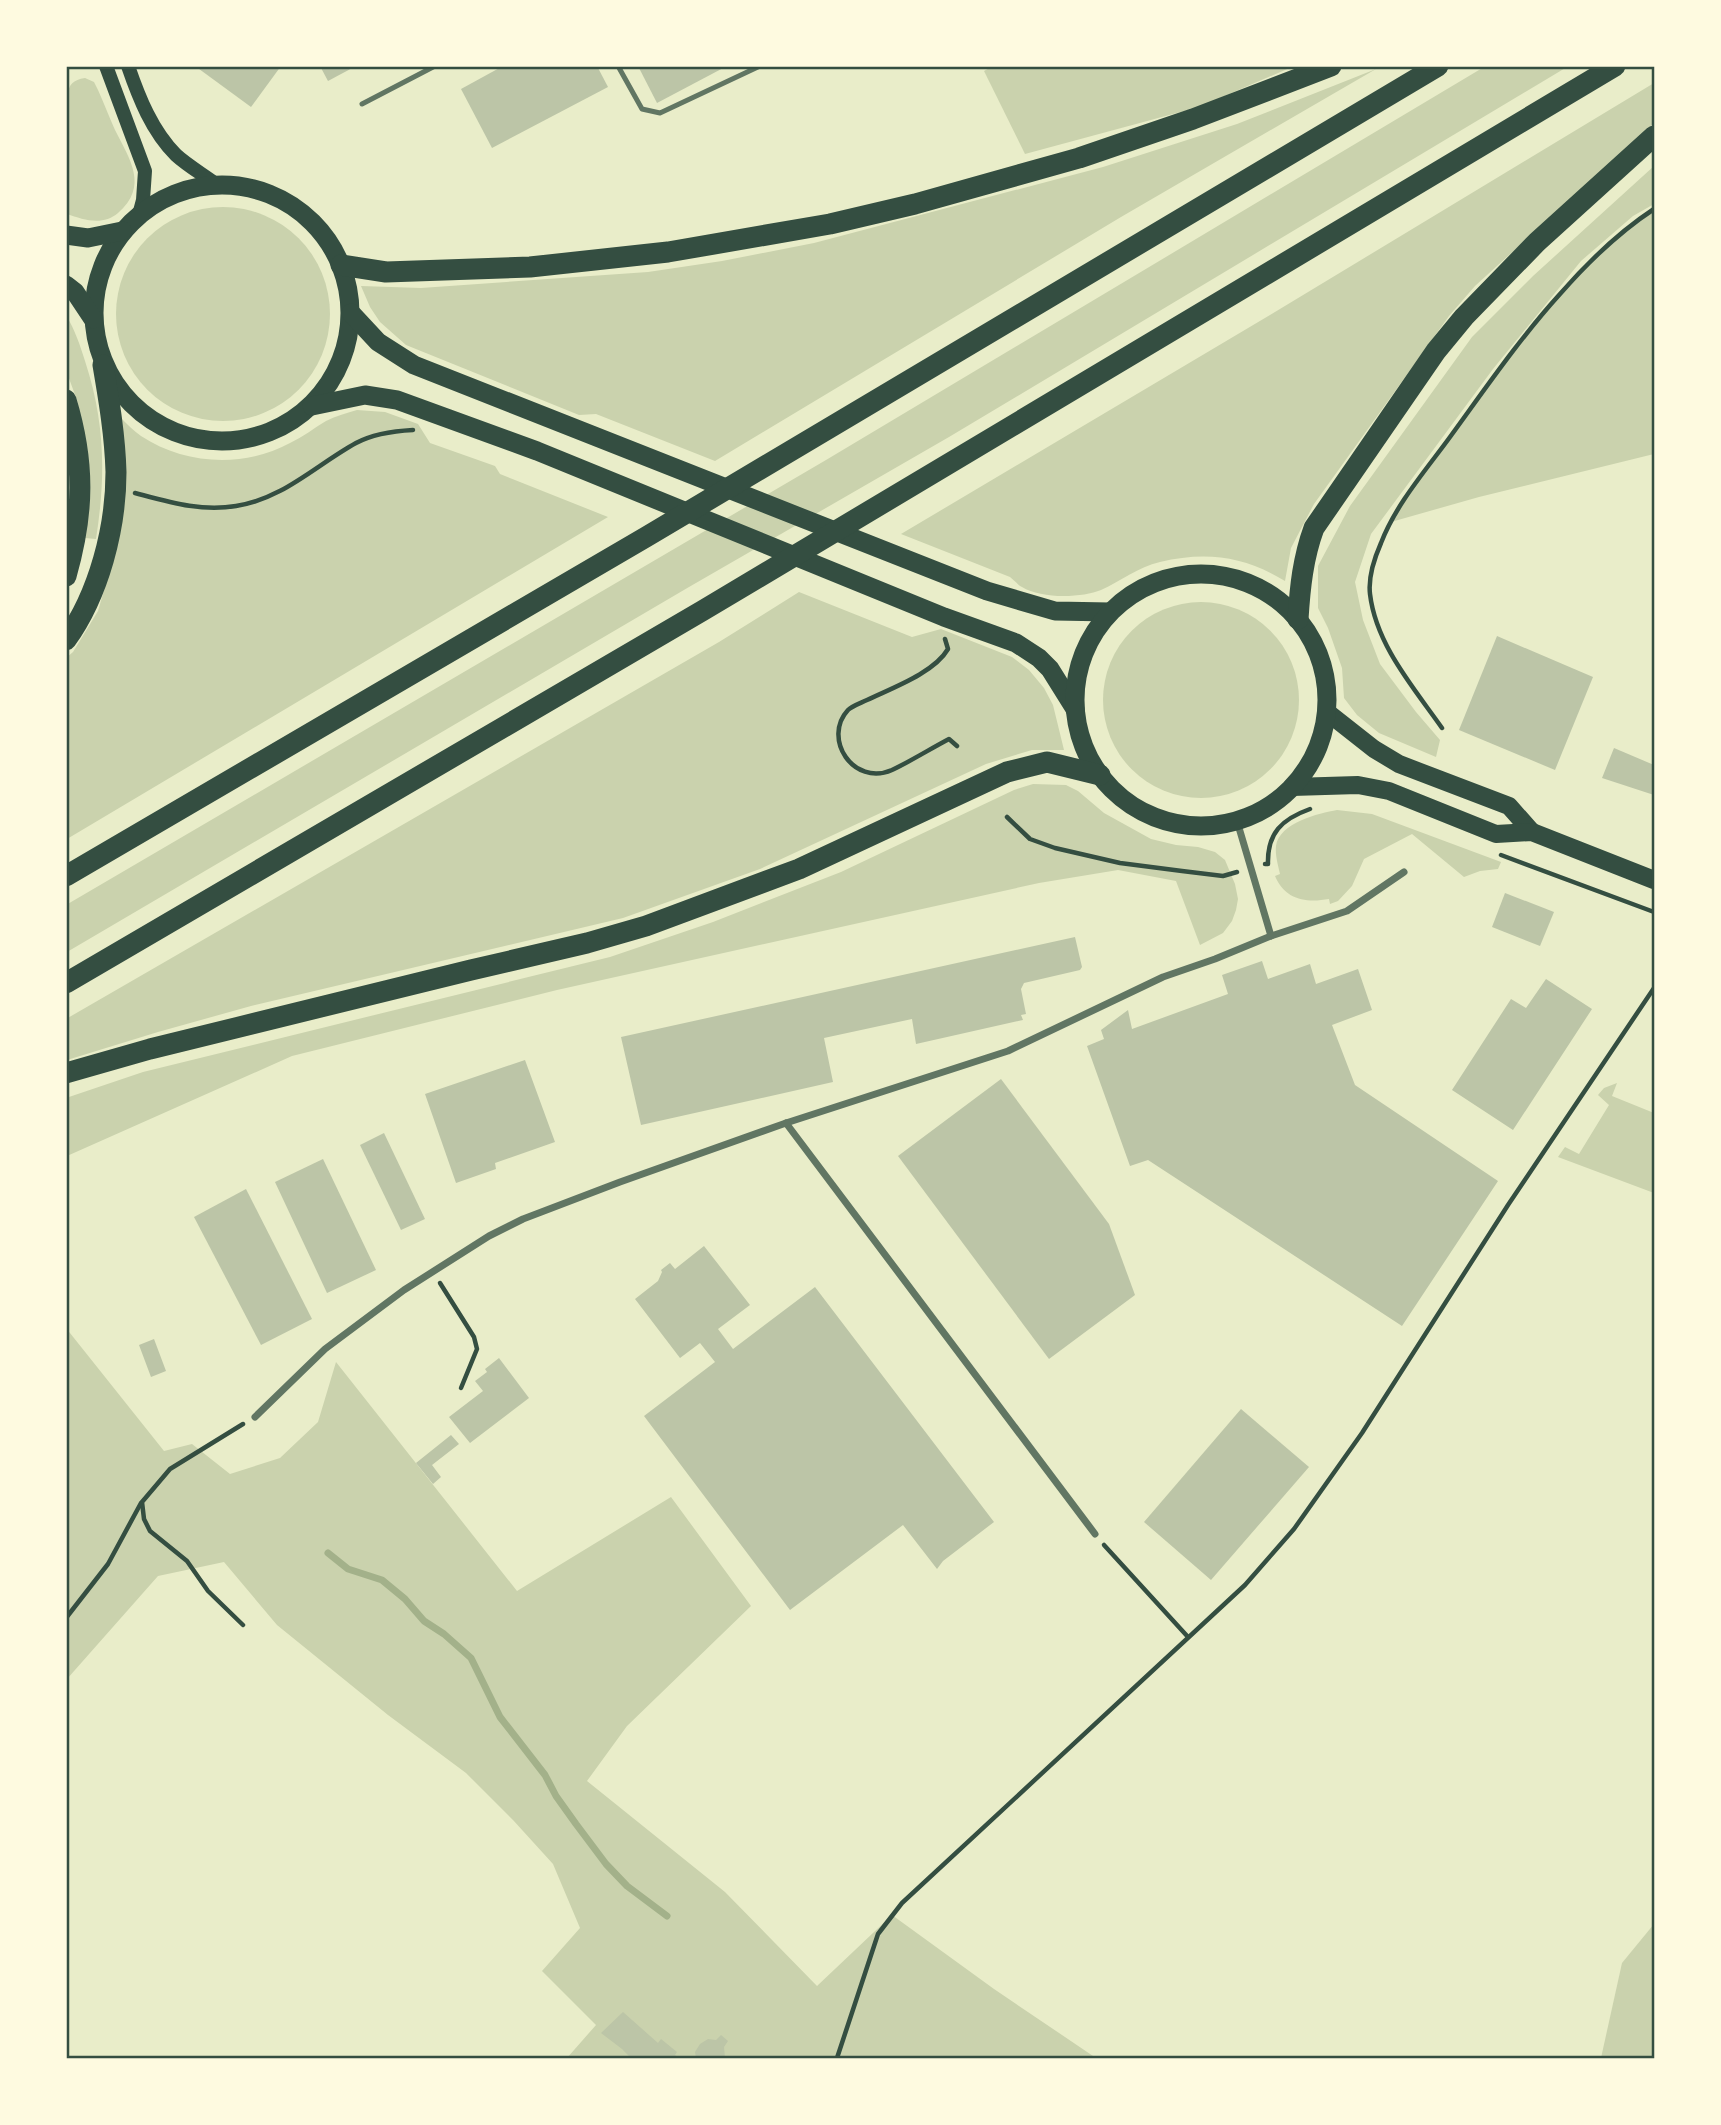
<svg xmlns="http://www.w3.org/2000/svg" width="1721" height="2125" viewBox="0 0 1721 2125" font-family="Lato,sans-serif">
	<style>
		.green { fill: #cad2ad }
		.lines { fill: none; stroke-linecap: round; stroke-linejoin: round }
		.stream { stroke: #a3b18a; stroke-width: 7 }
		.building { fill: #bcc5a7 }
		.path { stroke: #344e41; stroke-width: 4.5 }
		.service { stroke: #617663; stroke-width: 5 }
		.minor { stroke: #617663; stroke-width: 7 }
		.secondary { stroke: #344e41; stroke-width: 14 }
		.primary { stroke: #344e41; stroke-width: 18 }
		.trunk { stroke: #344e41; stroke-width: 19 }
		.motorway { stroke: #344e41; stroke-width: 21 }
		.neatline { fill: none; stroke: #344e41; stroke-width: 2.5 }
	</style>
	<rect width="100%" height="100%" fill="#e9edc9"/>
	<g class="green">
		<path d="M 993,66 L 1292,67 L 1199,107 L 1025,154 L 984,71 Z"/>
		<path d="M 1484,67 L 1567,67 L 949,437 L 689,587 L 67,952 L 66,905 L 826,460 Z"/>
		<path d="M 1376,69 L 1121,217 L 715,461 L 596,414 L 579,415 L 406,345 L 380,322 L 370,307 L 361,286 L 421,288 L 648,272 L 722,261 L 814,243 L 1103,167 L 1237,124 Z"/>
		<path d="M 85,78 L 94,82 L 98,90 C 104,103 109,117 115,130 C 130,160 149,186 118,213 C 103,226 84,220 67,214 L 67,96 C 69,84 73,80 85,78 Z"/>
		<path d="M 1654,83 L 1654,123 L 1475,286 L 1449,316 L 1314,504 L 1291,548 L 1285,581 C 1244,556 1206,551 1160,562 C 1138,567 1121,581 1101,590 C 1082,598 1041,599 1022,587 C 1018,585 1014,580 1010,577 L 901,534 L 1270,315 Z"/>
		<path d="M 1654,166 L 1654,204 L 1633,216 L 1581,261 L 1493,369 L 1371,534 L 1355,582 L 1363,620 L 1380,664 L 1416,712 L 1440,740 L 1436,757 L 1379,733 L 1357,715 L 1344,698 L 1342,668 L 1328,628 L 1318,608 L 1318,566 L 1350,506 L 1472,337 L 1533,276 Z"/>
		<circle cx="223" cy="314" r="107"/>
		<path d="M 1654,209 L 1654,454 L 1479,497 L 1391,522 L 1419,480 L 1496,373 L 1559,295 L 1604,249 Z"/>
		<path d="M 66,315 C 75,330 80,345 85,361 C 105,422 106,475 96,539 L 85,538 L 85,443 L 77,400 L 67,373 Z"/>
		<path d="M 357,410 L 385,412 L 418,424 L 430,443 L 495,466 L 500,474 L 608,517 L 67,839 L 66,658 L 73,652 L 98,611 L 118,542 L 121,418 C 127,424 134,431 141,436 C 185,465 244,468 290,443 C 303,437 314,428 326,421 C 336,416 347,413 357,410 Z"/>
		<path d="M 799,592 L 912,637 L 941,629 L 1012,657 L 1029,670 L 1044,688 L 1053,705 L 1064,750 L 1032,750 L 986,764 L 760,869 L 623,918 L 251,1006 L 158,1032 L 67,1060 L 66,1019 L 719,642 Z"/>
		<circle cx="1201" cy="700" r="98"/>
		<path d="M 1033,784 L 1066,785 L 1078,791 L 1104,813 L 1151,839 L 1176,845 L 1198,847 L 1215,852 L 1225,860 L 1235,884 L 1238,899 L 1236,910 L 1232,921 L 1223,933 L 1200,945 L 1176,881 L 1118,870 L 1039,883 L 557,990 L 292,1056 L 67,1156 L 66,1098 L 143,1072 L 610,957 L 713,922 L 841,872 L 1014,790 Z"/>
		<path d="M 1337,810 L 1372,814 L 1501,862 L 1498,869 L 1480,871 L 1464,877 L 1412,834 L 1364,859 L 1352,886 L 1338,901 L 1330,904 L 1329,899 C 1306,903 1285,900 1275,876 L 1280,874 C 1278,865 1275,855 1276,846 C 1279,823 1319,813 1337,810 Z"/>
		<path d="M 1617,1083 L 1612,1096 L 1654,1113 L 1654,1193 L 1558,1157 L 1565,1147 L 1579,1154 L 1609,1105 L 1598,1095 L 1604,1088 Z"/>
		<path d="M 66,1328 L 164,1451 L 192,1444 L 230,1474 L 280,1458 L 318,1422 L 336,1362 L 517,1591 L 671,1497 L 751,1606 L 627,1726 L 587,1781 L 725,1892 L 817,1986 L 892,1915 L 994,1989 L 1096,2058 L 567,2058 L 596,2025 L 542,1971 L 580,1928 L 553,1864 L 513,1820 L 466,1773 L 388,1715 L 277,1625 L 224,1562 L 158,1576 L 67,1679 Z"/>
		<path d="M 1654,1924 L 1654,2058 L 1601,2058 L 1622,1963 Z"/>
	</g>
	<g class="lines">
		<path class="stream" d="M 328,1553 L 348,1569 L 382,1580 L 405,1599 L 424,1621 L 444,1634 L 471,1658 L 500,1717 L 545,1775 L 556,1796 L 576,1824 L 606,1864 L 627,1886 L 667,1916"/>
	</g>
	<g class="building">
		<path d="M 195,66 L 281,66 L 251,107 Z"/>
		<path d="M 320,66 L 356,66 L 328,81 Z"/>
		<path d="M 503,66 L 597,66 L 608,87 L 492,148 L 461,89 Z"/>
		<path d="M 638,66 L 727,66 L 657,103 Z"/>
		<path d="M 1497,636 L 1593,677 L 1555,770 L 1459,730 Z"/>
		<path d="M 1614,748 L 1654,765 L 1654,795 L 1602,778 Z"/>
		<path d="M 1505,893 L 1554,912 L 1540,946 L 1492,927 Z"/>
		<path d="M 1075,937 L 1082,967 L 1080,970 L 1024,983 L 1021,989 L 1026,1014 L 1021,1015 L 1023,1020 L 916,1044 L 912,1019 L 824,1038 L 833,1082 L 641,1125 L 621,1037 Z"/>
		<path d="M 1262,961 L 1268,979 L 1310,964 L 1316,984 L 1358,969 L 1372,1010 L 1332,1025 L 1355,1085 L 1498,1181 L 1402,1326 L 1148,1160 L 1130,1166 L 1087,1046 L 1104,1039 L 1101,1030 L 1128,1010 L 1132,1029 L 1228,994 L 1222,975 Z"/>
		<path d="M 1546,979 L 1592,1009 L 1513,1130 L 1452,1090 L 1511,999 L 1526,1008 Z"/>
		<path d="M 525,1060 L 555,1142 L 495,1163 L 496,1169 L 456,1183 L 425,1094 Z"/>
		<path d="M 1001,1079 L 1109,1224 L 1135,1295 L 1049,1359 L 898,1156 Z"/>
		<path d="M 384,1133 L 425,1219 L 401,1230 L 360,1145 Z"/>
		<path d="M 323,1159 L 376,1270 L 327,1293 L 275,1182 Z"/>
		<path d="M 246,1189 L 312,1319 L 261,1345 L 194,1217 Z"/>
		<path d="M 704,1246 L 750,1305 L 718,1329 L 733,1349 L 815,1287 L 994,1522 L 943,1561 L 937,1569 L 903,1525 L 790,1610 L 644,1416 L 715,1362 L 700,1343 L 680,1358 L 635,1299 L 658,1281 L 662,1272 L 661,1270 L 670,1263 L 675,1269 Z"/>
		<path d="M 154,1339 L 166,1371 L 151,1377 L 139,1345 Z"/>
		<path d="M 499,1358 L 529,1398 L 470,1443 L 449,1417 L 483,1391 L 475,1381 L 487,1372 L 485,1369 Z"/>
		<path d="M 1241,1409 L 1309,1467 L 1211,1580 L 1144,1522 Z"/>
		<path d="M 451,1435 L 459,1444 L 432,1465 L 441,1477 L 433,1484 L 416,1463 Z"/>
		<path d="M 623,2012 L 658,2043 L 661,2039 L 677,2052 L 675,2055 L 679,2058 L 627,2058 L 629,2056 L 622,2049 L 601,2033 Z"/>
		<path d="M 721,2035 L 728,2041 L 724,2047 L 725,2058 L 696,2058 L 695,2052 L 700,2044 L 708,2039 L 716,2040 Z"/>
	</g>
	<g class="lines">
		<g class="path">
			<path d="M 135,493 C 169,502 201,512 236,506 C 283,499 316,465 356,443 C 373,434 394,431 413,430"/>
			<path d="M 945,639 L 948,649 C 934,673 892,688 867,700 C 861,703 852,706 848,710 C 822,738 853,787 892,770 C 911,761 930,749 949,739 L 957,746"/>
			<path d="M 1442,728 C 1414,688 1376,645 1370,594 C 1368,577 1374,559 1381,543 C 1396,504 1426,470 1450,437 C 1485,389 1520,338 1560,294 C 1588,262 1619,232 1654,209"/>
			<path d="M 1007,817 L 1030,839 L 1055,848 L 1120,863 L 1182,871 L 1223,876 L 1237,872"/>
			<path d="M 1501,855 L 1654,912"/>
			<path d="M 1265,864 L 1268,864 C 1267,833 1282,819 1310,809"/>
			<path d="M 440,1283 L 474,1337 L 477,1349 L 461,1388"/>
			<path d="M 243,1424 L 170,1469 L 142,1502 L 144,1519 L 150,1531 L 187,1561 L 208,1591 L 243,1625"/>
			<path d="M 1104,1545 L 1188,1637"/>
			<path d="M 66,1618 L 108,1564 L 141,1503"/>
			<path d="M 837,2058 L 878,1934 L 902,1903 L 1245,1585 L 1294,1529 L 1362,1433 L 1508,1205 L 1654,988"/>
		</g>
		<g class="service">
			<path d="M 618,66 L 642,109 L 660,113 L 760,66"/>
			<path d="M 362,104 L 435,66"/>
		</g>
		<g class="minor">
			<path d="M 1237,821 L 1271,936"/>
			<path d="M 786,1123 L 1095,1534"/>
			<path d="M 255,1417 L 325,1349 L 404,1290 L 489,1236 L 523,1219 L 620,1182 L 786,1123 L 1008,1051 L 1163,977 L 1215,959 L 1271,936 L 1347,911 L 1404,872"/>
		</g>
		<g class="secondary">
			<path d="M 106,66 L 145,171 L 143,200 L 139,215"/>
			<path d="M 128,66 C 139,98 152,131 176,155 C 188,166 204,175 217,185"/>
		</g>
		<g class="primary">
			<path d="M 1327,712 L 1374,749 L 1399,764 L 1509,806 L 1532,832"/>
			<path d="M 1292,787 L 1358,785 L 1389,791 L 1496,834 L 1532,832 L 1654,880"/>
		</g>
		<g class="trunk">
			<circle cx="222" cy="313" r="128"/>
			<path d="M 66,235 L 88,238 L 122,231"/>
			<path d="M 66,285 L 75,292 L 93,319"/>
			<path d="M 351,313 L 378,342 L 414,365 L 987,591 L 1055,611 L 1110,612"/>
			<path d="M 312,406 L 365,395 L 397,400 L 537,451 L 944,617 L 1016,643 L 1039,658 L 1050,669 L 1075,709"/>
			<circle cx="1201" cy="700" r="126"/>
		</g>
		<g class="motorway">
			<path d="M 341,265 L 386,272 L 530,267 L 668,252 L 830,224 L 915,204 L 1079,158 L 1193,119 L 1331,66"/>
			<path d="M 66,400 C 85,463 84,513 66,576"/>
			<path d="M 1298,619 C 1300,587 1303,558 1314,528 L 1436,351 L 1464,317 L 1537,242 L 1654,136"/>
			<path d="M 66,640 C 99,594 116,528 116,472 C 115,436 109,400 103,365"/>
			<path d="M 66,876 L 646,537 L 1438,66"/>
			<path d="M 66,983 L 702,611 L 1615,66"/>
			<path d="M 66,1073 L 150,1049 L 471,970 L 587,943 L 646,926 L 799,869 L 1007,772 L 1047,762 L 1100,775"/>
		</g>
	</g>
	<rect width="1721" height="2125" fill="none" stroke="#fefae0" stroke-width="136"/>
	<rect x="68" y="68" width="1585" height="1989" class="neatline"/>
</svg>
